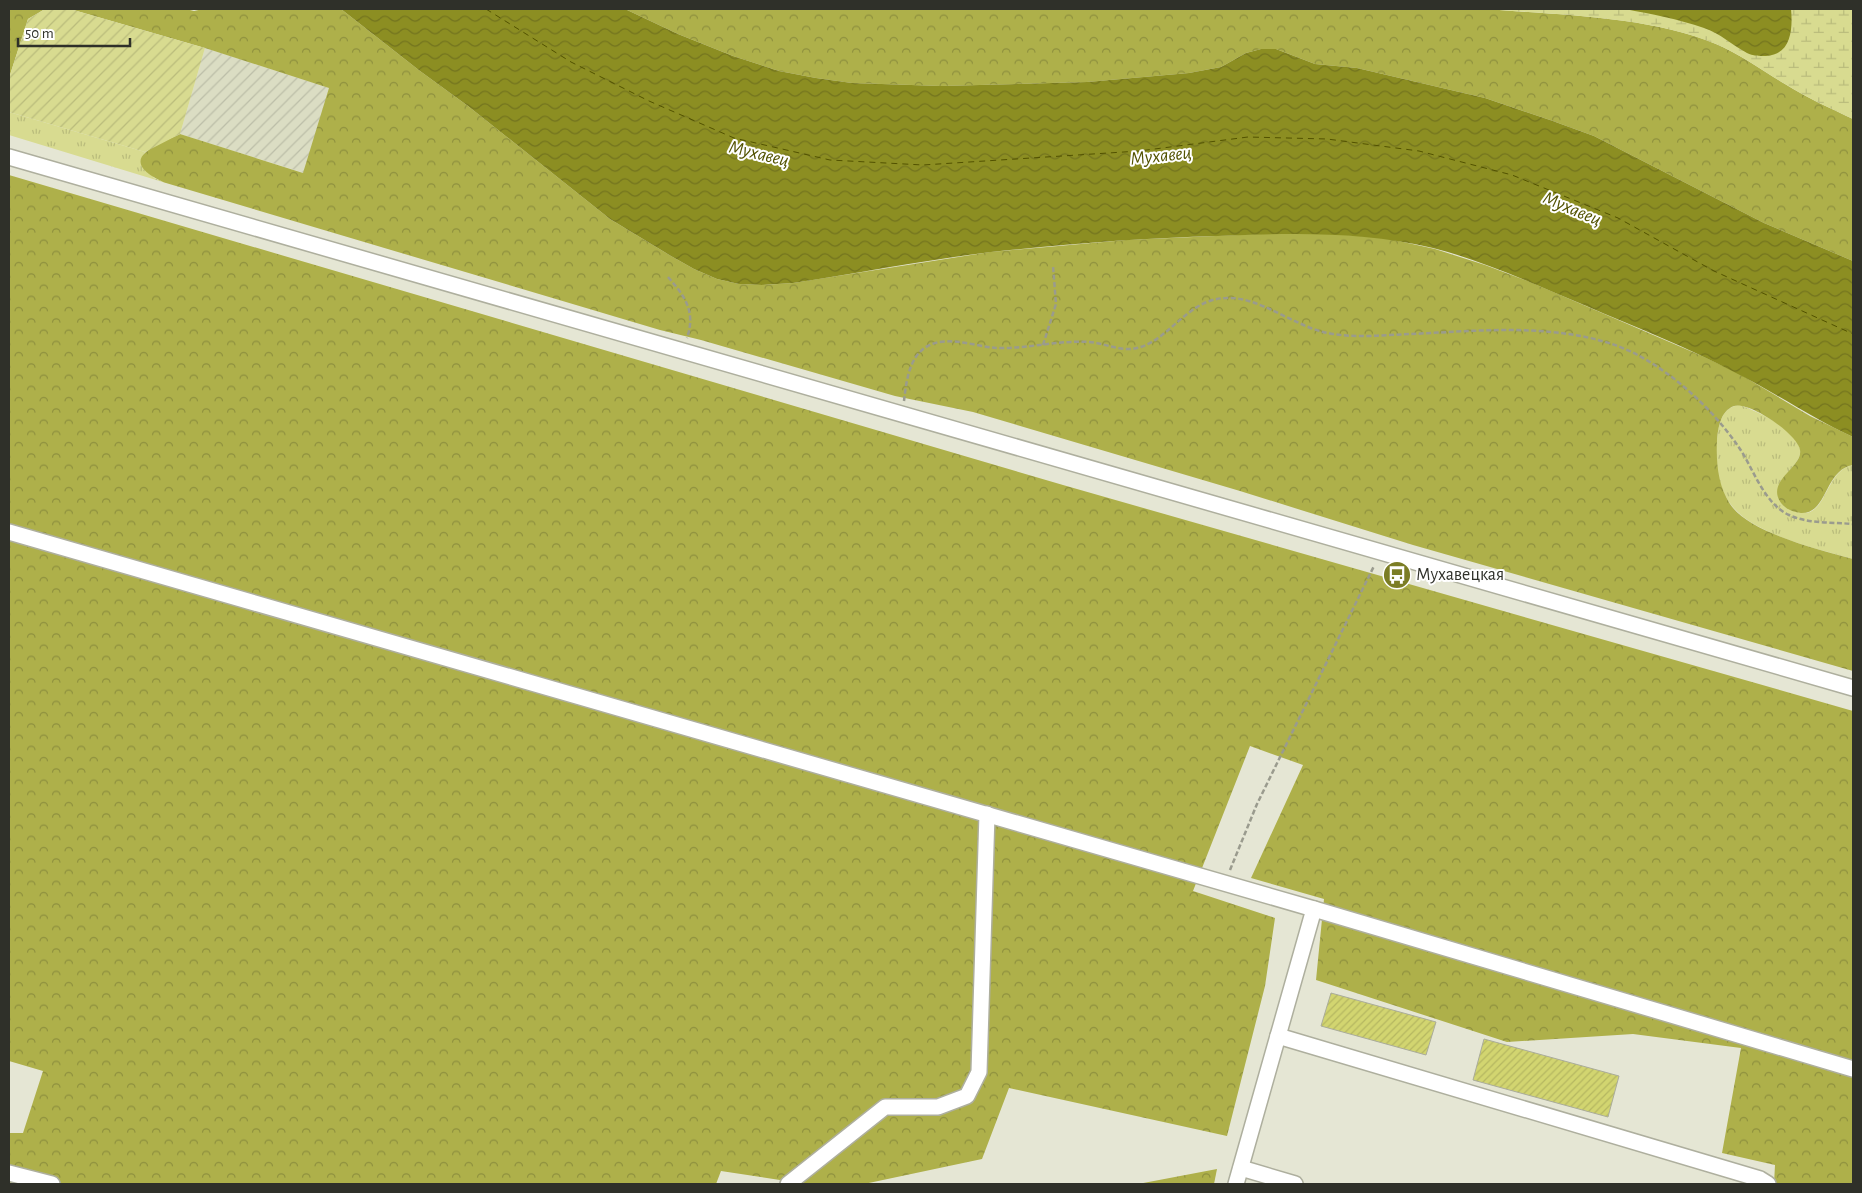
<svg xmlns="http://www.w3.org/2000/svg" width="1862" height="1193" viewBox="0 0 1862 1193" font-family="'Alegreya Sans',sans-serif">
	<style>
		.industrial { fill: url(#industrial-furrows) }
		.grass { fill: url(#grass-tufts) }
		.forest { fill: url(#forest-crowns) }
		.wetland { fill: url(#wetland-marsh) }
		.garden { fill: url(#garden-furrows) }
		.water { fill: url(#water-waves) }
		.lines { fill: none; stroke-linecap: round; stroke-linejoin: round }
		.ferry { stroke: #525200; stroke-width: 1; stroke-dasharray: 6 5; stroke-linecap: butt }
		.building { fill: url(#building-hatch); stroke: #aaac9a }
		.minor-casing { stroke: #aeaf9e; stroke-width: 18 }
		.path { stroke: #9a9b8e; stroke-width: 2.5; stroke-dasharray: 5 2.5; stroke-linecap: butt }
		.minor { stroke: #fff; stroke-width: 15 }
		.labels { text-anchor: middle; dominant-baseline: central; stroke-width: 4; stroke-linejoin: round; paint-order: stroke }
		.poi-label { font-size: 18px; fill: #2f3029; stroke: #fff; text-anchor: start }
		.water-label { font-size: 19px; font-style: italic; fill: #525200; stroke: #fff }
	</style>
	<defs>
		<pattern id="industrial-furrows" width="10" height="10" patternUnits="userSpaceOnUse" patternTransform="scale(1.25)"><rect width="10" height="10" fill="#dbddc3"/><path d="M-1 1l2-2M0 10L10 0M9 11l2-2" fill="none" stroke="#bcbea8"/></pattern>
		<pattern id="grass-tufts" width="24" height="20" patternUnits="userSpaceOnUse" patternTransform="scale(1.25)"><rect width="24" height="20" fill="#d8db90"/><path d="M3 7l-1-3M5 7V3M7 7l1-3M15 17l-1-3M17 17v-4M19 17l1-3" fill="none" stroke="#babc7c"/></pattern>
		<pattern id="forest-crowns" width="20" height="18" patternUnits="userSpaceOnUse" patternTransform="scale(1.25)"><rect width="20" height="18" fill="#aeb04a"/><path d="M2 6a3 3 0 1 1 6 0M12 15a3 3 0 1 1 6 0" fill="none" stroke="#8e903e"/></pattern>
		<pattern id="wetland-marsh" width="20" height="14" patternUnits="userSpaceOnUse" patternTransform="scale(1.25)"><rect width="20" height="14" fill="#d8db90"/><path d="M1 5h8M5 5V1M11 12h8M15 12V8" fill="none" stroke="#babc7c"/></pattern>
		<pattern id="garden-furrows" width="10" height="10" patternUnits="userSpaceOnUse" patternTransform="scale(1.25)"><rect width="10" height="10" fill="#d8db90"/><path d="M-1 1l2-2M0 10L10 0M9 11l2-2" fill="none" stroke="#babc7c"/></pattern>
		<pattern id="water-waves" width="16" height="10" patternUnits="userSpaceOnUse" patternTransform="scale(1.25)"><rect width="16" height="10" fill="#8c8e22"/><path d="M0 5q4-4 8 0t8 0" fill="none" stroke="#73741e"/></pattern>
		<pattern id="building-hatch" width="6" height="6" patternUnits="userSpaceOnUse" patternTransform="scale(1.25)"><rect width="6" height="6" fill="#d2d570"/><path d="M-1 1l2-2M0 6l6-6M5 7l2-2" fill="none" stroke="#b5b761"/></pattern>
	</defs>
	<rect width="100%" height="100%" fill="#e5e6d4"/>
	<path class="industrial" d="M 205,48 L 330,88 L 304,173 L 180,134 Z"/>
	<g class="grass">
		<path d="M 9,112 L 145,152 L 141,159 L 154,178 L 166,183 L 9,135 Z"/>
		<path d="M 1740,405 C 1758,412 1795,428 1800,449 C 1804,466 1764,483 1783,505 C 1787,509 1798,513 1804,513 C 1827,513 1826,470 1853,465 L 1853,559 C 1818,549 1755,535 1732,506 C 1716,487 1714,455 1718,432 C 1720,419 1725,406 1740,405 Z"/>
	</g>
	<g class="forest">
		<path d="M 9,9 L 45,9 L 28,19 L 9,78 Z"/>
		<path d="M 70,9 L 186,9 L 194,11 L 203,9 L 341,9 L 420,71 L 468,106 L 610,219 L 671,256 L 694,269 L 717,279 L 739,284 L 763,285 L 793,283 L 990,252 L 1126,240 L 1283,233 L 1335,234 L 1385,238 L 1435,249 L 1485,265 L 1530,282 L 1702,356 L 1738,373 L 1810,416 L 1853,437 L 1853,465 C 1824,470 1828,514 1801,513 C 1792,512 1786,509 1781,503 C 1765,481 1803,467 1800,450 C 1798,434 1749,401 1734,406 C 1720,411 1718,429 1717,441 C 1716,463 1718,485 1730,504 C 1749,533 1820,550 1853,559 L 1853,671 L 1413,545 L 1240,491 L 973,412 L 895,396 L 701,340 L 660,330 L 166,183 C 156,179 129,166 146,152 C 155,144 170,139 180,134 L 303,173 L 329,88 L 205,48 Z"/>
		<path d="M 625,9 L 1486,9 C 1559,15 1649,16 1716,44 C 1740,54 1763,71 1785,84 C 1807,98 1830,108 1853,119 L 1853,261 L 1764,223 L 1594,136 L 1550,120 L 1485,98 L 1357,68 L 1315,64 L 1276,49 L 1261,49 L 1246,53 L 1221,67 L 1189,73 L 1087,82 L 941,86 L 852,83 L 816,78 L 779,71 L 733,56 L 678,34 Z"/>
		<path d="M 9,175 L 1063,485 L 1853,711 L 1853,1184 L 1774,1184 L 1775,1165 L 1722,1153 L 1741,1048 L 1633,1034 L 1507,1042 L 1316,980 L 1324,899 L 1251,878 L 1303,765 L 1250,746 L 1193,891 L 1275,918 L 1265,986 L 1227,1136 L 1009,1088 L 982,1159 L 864,1184 L 806,1184 L 721,1171 L 716,1184 L 9,1184 L 9,1133 L 23,1133 L 43,1071 L 9,1061 Z"/>
		<path d="M 1217,1169 L 1214,1184 L 1138,1184 Z"/>
	</g>
	<path class="wetland" d="M 1487,9 L 1853,9 L 1853,119 C 1830,108 1807,98 1785,84 C 1763,71 1740,54 1716,44 C 1649,16 1559,15 1487,9 Z"/>
	<path class="garden" d="M 45,9 L 70,9 L 205,48 L 180,134 L 145,152 L 9,112 L 9,78 L 28,19 Z"/>
	<g class="water">
		<path d="M 341,9 L 625,9 L 678,34 L 733,56 L 779,71 L 816,78 L 852,83 L 941,86 L 1087,82 L 1189,73 L 1221,67 L 1246,53 L 1261,49 L 1276,49 L 1315,64 L 1357,68 L 1485,98 L 1550,120 L 1594,136 L 1764,223 L 1853,261 L 1853,437 C 1812,418 1776,393 1736,373 C 1687,347 1635,327 1584,305 C 1535,285 1485,261 1433,248 C 1362,231 1290,233 1218,236 C 1142,238 1066,244 991,252 C 925,260 859,273 793,283 L 762,285 L 739,284 L 717,279 L 694,269 L 671,256 L 610,219 L 468,106 L 420,71 Z"/>
		<path d="M 1625,9 L 1791,9 C 1793,29 1791,55 1766,56 C 1759,56 1753,56 1747,53 C 1732,45 1720,33 1704,28 C 1678,19 1651,14 1625,9 Z"/>
	</g>
	<g class="lines">
		<path class="ferry" d="M 486,9 L 571,62 L 649,101 L 734,138 L 830,160 L 923,165 L 1139,151 L 1248,137 L 1327,139 L 1419,151 L 1512,175 L 1618,218 L 1714,271 L 1853,334"/>
	</g>
	<g class="building">
		<path d="M 1331,993 L 1436,1022 L 1426,1055 L 1321,1026 Z"/>
		<path d="M 1484,1039 L 1619,1076 L 1608,1117 L 1473,1080 Z"/>
	</g>
	<g class="lines">
		<defs>
			<g id="minor">
				<path d="M 9,157 L 1853,688"/>
				<path d="M 9,532 L 1314,909 L 1853,1069"/>
				<path d="M 1278,1036 L 1760,1179 L 1768,1184"/>
				<path d="M 1241,1168 L 1295,1184"/>
				<path d="M 9,1173 L 52,1184"/>
				<path d="M 788,1184 L 885,1107 L 938,1107 L 967,1096 L 979,1072 L 987,814"/>
				<path d="M 1236,1184 L 1314,909"/>
			</g>
		</defs>
		<use href="#minor" class="minor-casing"/>
		<g class="path">
			<path d="M 668,277 C 685,296 696,312 687,338"/>
			<path d="M 1043,345 L 1056,304 L 1053,266"/>
			<path d="M 904,401 C 906,385 908,362 922,350 C 942,333 973,346 996,348 C 1027,349 1058,340 1089,342 C 1103,343 1117,350 1132,349 C 1169,344 1185,299 1226,298 C 1257,296 1292,324 1323,332 C 1351,339 1382,335 1411,334 C 1477,331 1547,323 1612,344 C 1660,360 1709,404 1738,446 C 1753,467 1763,503 1789,515 C 1808,524 1832,522 1853,524"/>
			<path d="M 1230,870 L 1257,804 L 1374,566"/>
		</g>
		<use href="#minor" class="minor"/>
	</g>
	<defs>
		<symbol id="bus-disc" viewBox="-11 -11 22 22"><circle r="9.5" fill="#7b7d25" stroke="#fff"/><path d="M-5-6H5V4H4V6H2V4H-2V6H-4V4H-5ZM-3.5-4V0h7V-4ZM-3.5 1.2v1.5H-2V1.2ZM2 1.2v1.5H3.5V1.2Z" fill="#fff"/></symbol>
	</defs>
	<g fill-rule="evenodd">
		<use href="#bus-disc" x="1381" y="559" width="32" height="32"/>
	</g>
	<g class="labels">
		<g class="poi-label">
			<text x="1416" y="575">Мухавецкая</text>
		</g>
		<g class="water-label">
			<text transform="translate(759 154) rotate(14)">Мухавец</text>
			<text transform="translate(1161 156) rotate(-6)">Мухавец</text>
			<text transform="translate(1572 209) rotate(23)">Мухавец</text>
		</g>
	</g>
	<rect width="1862" height="1193" fill="none" stroke="#2f3029" stroke-width="20"/>
	<path d="M18 38v8h112v-8" fill="none" stroke="#2f3029" stroke-width="2.5"/>
	<text x="25" y="38" font-size="15" fill="#2f3029" stroke="#ffffff" stroke-width="4" paint-order="stroke">50 m</text>
</svg>
